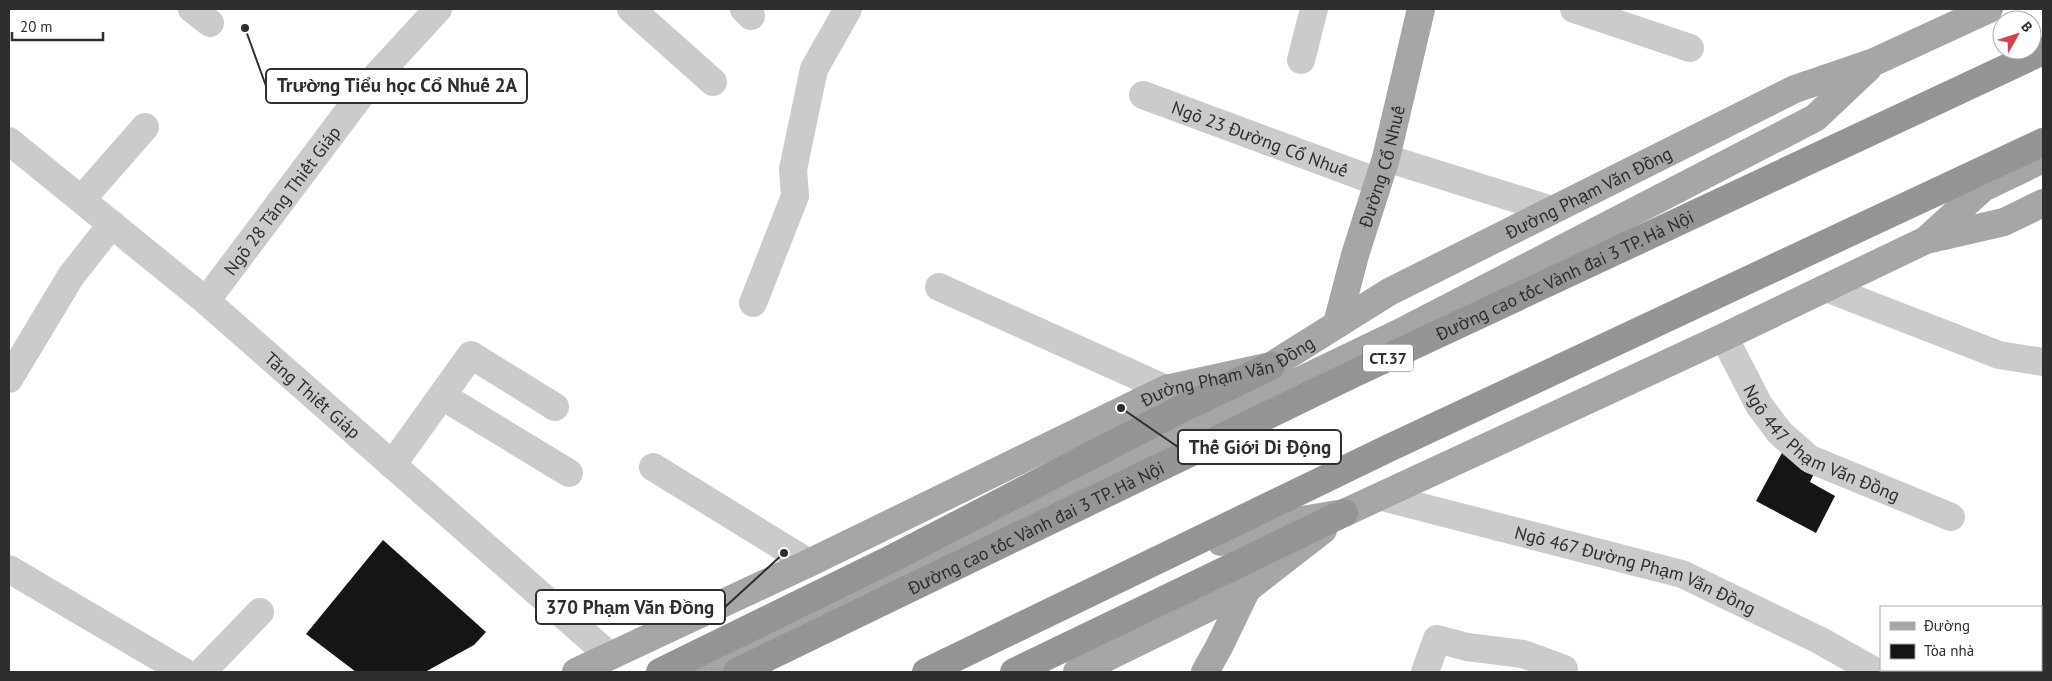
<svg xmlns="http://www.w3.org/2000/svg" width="2052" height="681" viewBox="0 0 2052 681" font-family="'PT Sans',sans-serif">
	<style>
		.building { fill: #151515 }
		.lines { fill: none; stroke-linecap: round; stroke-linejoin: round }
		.minor { stroke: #cbcbcb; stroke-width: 28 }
		.major { stroke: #a6a6a6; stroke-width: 28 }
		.highway { stroke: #959595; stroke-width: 28 }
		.labels { text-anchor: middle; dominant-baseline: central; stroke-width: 5; stroke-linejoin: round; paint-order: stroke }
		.shield { fill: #fff; stroke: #6d6d6d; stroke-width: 1 }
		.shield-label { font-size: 16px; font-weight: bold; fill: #2e2e2e }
		.street-label { font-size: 18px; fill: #2e2e2e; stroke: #fff }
		.leader { fill: none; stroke: #2e2e2e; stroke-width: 2 }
		.callout-dot { fill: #2e2e2e; stroke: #fff; stroke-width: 2 }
		.callout { fill: #fff; stroke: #2e2e2e; stroke-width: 2 }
		.callout-label { font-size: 19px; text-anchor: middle; font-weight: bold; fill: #2e2e2e }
	</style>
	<rect width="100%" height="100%" fill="#fff"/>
	<g class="building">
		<path d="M 1783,451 L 1816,469 L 1810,482 L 1835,496 L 1816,533 L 1756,501 Z"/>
		<path d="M 383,540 L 486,632 L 474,645 L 425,672 L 356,672 L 306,634 Z"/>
	</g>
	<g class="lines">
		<g class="minor">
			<path d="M 192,9 L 210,23"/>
			<path d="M 631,9 L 713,82"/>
			<path d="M 744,9 L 751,16"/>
			<path d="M 1574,9 L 1690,48"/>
			<path d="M 1301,60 L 1314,9"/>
			<path id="s1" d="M 1143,95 L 1378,182"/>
			<path id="s2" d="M 9,141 L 206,301 L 610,656"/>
			<path d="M 1386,158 L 1552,210"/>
			<path d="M 82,199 L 145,127"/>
			<path d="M 939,287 L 1166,389"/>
			<path d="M 1826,288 L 1999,355 L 2043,362"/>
			<path id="s3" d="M 206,301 L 369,84 L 438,9"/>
			<path d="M 753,303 L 795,196 L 793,169 L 814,69 L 848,9"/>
			<path id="s4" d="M 1724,337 L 1759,405 L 1780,433 L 1810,459 L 1951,517"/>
			<path d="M 9,379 L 71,276 L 112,224"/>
			<path d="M 442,396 L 569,473"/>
			<path d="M 392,465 L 471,355 L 555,407"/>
			<path d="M 653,467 L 809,563"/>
			<path id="s5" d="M 1382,497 L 1682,574 L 1819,640 L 1876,672"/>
			<path d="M 9,569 L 184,672"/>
			<path d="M 202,672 L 260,612"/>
			<path d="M 1425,672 L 1437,639 L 1467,647 L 1523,654 L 1564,669 L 1563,672"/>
		</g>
		<g class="major">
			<path d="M 1927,239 L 1983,188 L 2043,159"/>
			<path id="s6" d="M 1337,324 L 1355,255 L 1386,158 L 1421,9"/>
			<path d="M 1221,542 L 1248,529 L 1344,513 L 1724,337 L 1926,240 L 2004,222 L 2043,203"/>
			<path id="s7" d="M 576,672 L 809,563 L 1166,389 L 1271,366 L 1389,292 L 1795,89 L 1874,62 L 1989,9"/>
			<path d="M 694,672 L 1405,330 L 1815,118 L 1868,68"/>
			<path d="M 1077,672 L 1247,589 L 1323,530"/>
			<path d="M 1205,672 L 1219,647 L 1247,589"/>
		</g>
		<g class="highway">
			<path d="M 660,672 L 895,557 L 1177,411 L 1271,366"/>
			<path id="s8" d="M 737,672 L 1355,373 L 2043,51"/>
			<path d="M 926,672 L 1389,448 L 2043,142"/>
			<path d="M 1014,672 L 1344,513"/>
		</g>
	</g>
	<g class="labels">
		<rect class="shield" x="1363" y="344.5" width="50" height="27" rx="4"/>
		<g class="shield-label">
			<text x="1388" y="358">CT.37</text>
		</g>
		<g class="street-label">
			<text stroke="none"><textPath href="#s1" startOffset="125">Ngõ 23 Đường Cổ Nhuế</textPath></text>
			<text stroke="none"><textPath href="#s6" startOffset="164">Đường Cổ Nhuế</textPath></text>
			<text stroke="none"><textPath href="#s7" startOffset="1124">Đường Phạm Văn Đồng</textPath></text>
			<text stroke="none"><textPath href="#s3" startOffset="126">Ngõ 28 Tăng Thiết Giáp</textPath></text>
			<text stroke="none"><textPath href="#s8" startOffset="918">Đường cao tốc Vành đai 3 TP. Hà Nội</textPath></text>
			<text stroke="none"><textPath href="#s7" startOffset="719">Đường Phạm Văn Đồng</textPath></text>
			<text stroke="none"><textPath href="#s2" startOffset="396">Tăng Thiết Giáp</textPath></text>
			<text stroke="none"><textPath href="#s4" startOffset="151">Ngõ 447 Phạm Văn Đồng</textPath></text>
			<text stroke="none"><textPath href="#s8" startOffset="332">Đường cao tốc Vành đai 3 TP. Hà Nội</textPath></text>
			<text stroke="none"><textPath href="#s5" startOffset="264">Ngõ 467 Đường Phạm Văn Đồng</textPath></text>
		</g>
	</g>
	<path class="leader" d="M245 28L266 86M1121 408L1178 447M784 553L725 607"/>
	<g class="callout-dot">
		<circle cx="245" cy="28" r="5"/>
		<circle cx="1121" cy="408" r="5"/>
		<circle cx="784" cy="553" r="5"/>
	</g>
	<g class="callout">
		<rect x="266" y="69" width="261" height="34" rx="5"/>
		<rect x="1178" y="430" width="163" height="34" rx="5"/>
		<rect x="536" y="590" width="189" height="34" rx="5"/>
	</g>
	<g class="callout-label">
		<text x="397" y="92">Trường Tiểu học Cổ Nhuế 2A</text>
		<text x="1260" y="454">Thế Giới Di Động</text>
		<text x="630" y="614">370 Phạm Văn Đồng</text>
	</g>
	<rect width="2052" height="681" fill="none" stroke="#2e2e2e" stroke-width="20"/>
	<rect x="1880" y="606" width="162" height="65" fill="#ffffff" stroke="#ababab"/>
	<rect x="1890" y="622" width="25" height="8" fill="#a6a6a6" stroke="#ababab"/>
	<text x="1924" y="631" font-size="15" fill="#2e2e2e">Đường</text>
	<rect x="1890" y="644" width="25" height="15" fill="#151515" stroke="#ababab"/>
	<text x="1924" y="656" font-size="15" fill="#2e2e2e">Tòa nhà</text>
	<g transform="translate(2017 35) rotate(51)"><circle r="24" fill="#ffffff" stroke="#ababab"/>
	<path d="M0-4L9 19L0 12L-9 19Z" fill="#d5404e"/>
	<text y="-8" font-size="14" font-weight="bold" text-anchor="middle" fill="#2e2e2e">B</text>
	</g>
	<path d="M12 32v8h91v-8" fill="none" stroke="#2e2e2e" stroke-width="2.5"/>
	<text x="20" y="32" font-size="15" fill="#2e2e2e" stroke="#ffffff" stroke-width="4" paint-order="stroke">20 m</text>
</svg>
